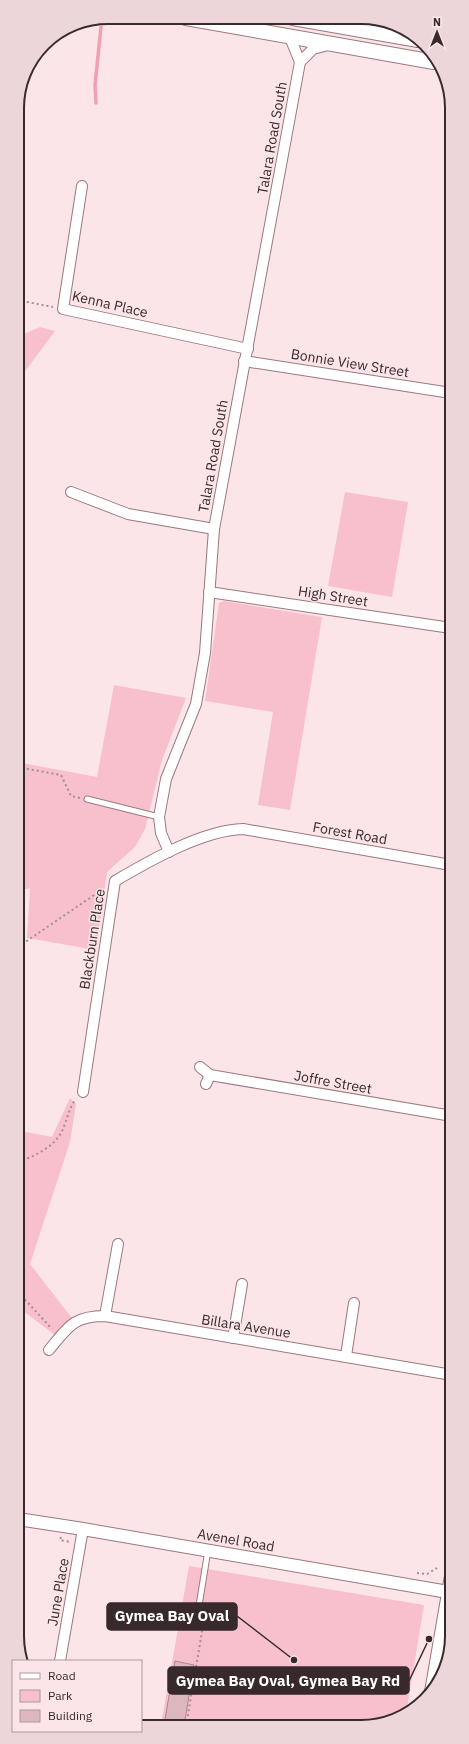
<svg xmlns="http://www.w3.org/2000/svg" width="469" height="1744" viewBox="0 0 469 1744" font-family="'IBM Plex Sans',sans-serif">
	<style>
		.green { fill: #f8c0cc }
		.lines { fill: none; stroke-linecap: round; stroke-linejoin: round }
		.stream { stroke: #f29fb2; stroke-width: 3.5 }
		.building { fill: #dcb7be; stroke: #aa888e }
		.service-casing { stroke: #9a787f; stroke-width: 7 }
		.minor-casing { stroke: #9a787f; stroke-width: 12 }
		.tertiary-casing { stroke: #9a787f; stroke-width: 14 }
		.secondary-casing { stroke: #9a787f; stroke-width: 16 }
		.path { stroke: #a28f92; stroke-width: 2; stroke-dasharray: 2 3; stroke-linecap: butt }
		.service { stroke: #fff; stroke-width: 5 }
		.minor { stroke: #fff; stroke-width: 10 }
		.tertiary { stroke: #fff; stroke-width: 12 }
		.secondary { stroke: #fff; stroke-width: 14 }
		.labels { text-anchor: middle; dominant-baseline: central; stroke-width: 3; stroke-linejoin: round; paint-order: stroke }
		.street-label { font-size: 14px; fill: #37292c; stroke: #fce5e9 }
		.rim { fill: none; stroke: #37292c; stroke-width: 2 }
		.leader { fill: none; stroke: #37292c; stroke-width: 1.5 }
		.callout-dot { fill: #37292c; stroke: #fce5e9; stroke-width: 1.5 }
		.callout { fill: #37292c; stroke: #37292c; stroke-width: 1.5 }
		.callout-label { font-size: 15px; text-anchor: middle; font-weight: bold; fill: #fff }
	</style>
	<rect width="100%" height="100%" fill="#fce5e9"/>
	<g class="green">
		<path d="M 40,327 L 55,331 L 17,382 L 17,337 Z"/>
		<path d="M 345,492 L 408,502 L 392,597 L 328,586 Z"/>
		<path d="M 224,601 L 322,617 L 290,810 L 258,805 L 273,712 L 205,701 L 219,603 Z"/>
		<path d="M 114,685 L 186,698 L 162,760 L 145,829 L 135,847 L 107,872 L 96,950 L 27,938 L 30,888 L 18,891 L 17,762 L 97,777 Z"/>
		<path d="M 70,1098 L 76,1104 L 70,1142 L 30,1264 L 75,1322 L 59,1338 L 18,1307 L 18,1152 L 21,1131 L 52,1137 Z"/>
		<path d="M 189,1566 L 424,1605 L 406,1714 L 401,1717 L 373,1726 L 161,1725 Z"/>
	</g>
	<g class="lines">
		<path class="stream" d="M 96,103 L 95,85 L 101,27"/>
	</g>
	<path class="building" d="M 175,1661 L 194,1665 L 184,1726 L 164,1725 Z"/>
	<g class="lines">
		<defs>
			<g id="service">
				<path d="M 87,799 L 159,817"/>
				<path d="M 197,1618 L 208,1550"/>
			</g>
			<g id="minor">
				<path d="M 300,62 L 313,49 L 328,45"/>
				<path d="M 82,186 L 63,309 L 248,349"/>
				<path d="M 244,361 L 451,393"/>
				<path d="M 71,492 L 128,514 L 214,529"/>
				<path d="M 209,592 L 451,628"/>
				<path d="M 169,852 L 161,833 L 159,817 L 166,779 L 196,704 L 205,653 L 214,529 L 300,62 L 289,35"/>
				<path d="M 200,1067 L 210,1075"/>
				<path d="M 206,1084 L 210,1075 L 452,1116"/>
				<path d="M 83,1092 L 115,881 C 149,861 203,830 243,829 L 451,865"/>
				<path d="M 105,1316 L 118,1244"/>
				<path d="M 233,1338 L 242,1284"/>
				<path d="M 49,1350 C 68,1327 73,1316 105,1316 L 452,1375"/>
				<path d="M 346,1356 L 354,1303"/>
				<path d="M 60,1661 L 83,1529"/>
			</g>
			<g id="tertiary">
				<path d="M 18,1519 L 83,1529 L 448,1592"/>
				<path d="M 431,1692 L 452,1570"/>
			</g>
			<g id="secondary">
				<path d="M 186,18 L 434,62"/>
				<path d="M 293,18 L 418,40"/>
			</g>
		</defs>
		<use href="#service" class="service-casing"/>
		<use href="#minor" class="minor-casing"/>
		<use href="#tertiary" class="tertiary-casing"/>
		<use href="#secondary" class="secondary-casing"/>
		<g class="path">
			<path d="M 17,300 L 53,307"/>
			<path d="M 17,767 L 61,775 L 71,796 L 80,798"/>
			<path d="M 18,947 L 103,889"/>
			<path d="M 18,1162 C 32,1157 53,1148 61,1133 C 67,1122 68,1109 76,1099"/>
			<path d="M 18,1292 L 52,1329"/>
			<path d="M 61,1537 L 60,1540 L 70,1542"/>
			<path d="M 417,1573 L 427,1574 L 437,1568"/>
			<path d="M 186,1726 L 202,1632 L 200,1624"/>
		</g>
		<use href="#service" class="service"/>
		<use href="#minor" class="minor"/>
		<use href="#tertiary" class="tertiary"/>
		<use href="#secondary" class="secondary"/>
	</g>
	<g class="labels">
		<g class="street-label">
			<text transform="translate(272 138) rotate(-80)">Talara Road South</text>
			<text transform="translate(110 304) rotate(13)">Kenna Place</text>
			<text transform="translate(350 363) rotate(9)">Bonnie View Street</text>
			<text transform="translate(213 456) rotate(-80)">Talara Road South</text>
			<text transform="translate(333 596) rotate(9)">High Street</text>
			<text transform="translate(350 833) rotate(10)">Forest Road</text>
			<text transform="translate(92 939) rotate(-81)">Blackburn Place</text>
			<text transform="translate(333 1082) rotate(10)">Joffre Street</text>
			<text transform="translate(246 1326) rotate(9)">Billara Avenue</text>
			<text transform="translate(236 1540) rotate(10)">Avenel Road</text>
			<text transform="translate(58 1592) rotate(-80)">June Place</text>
		</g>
	</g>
	<path d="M0 0H469V1744H0ZM108 24H361A84 84 0 0 1 445 108V1636A84 84 0 0 1 361 1720H108A84 84 0 0 1 24 1636V108A84 84 0 0 1 108 24Z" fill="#ecd6da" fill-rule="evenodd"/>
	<path class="rim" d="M108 24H361A84 84 0 0 1 445 108V1636A84 84 0 0 1 361 1720H108A84 84 0 0 1 24 1636V108A84 84 0 0 1 108 24Z"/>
	<path class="leader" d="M294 1660L237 1616M429 1639L409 1681"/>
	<g class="callout-dot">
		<circle cx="294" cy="1660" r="4"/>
		<circle cx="429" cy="1639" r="4"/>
	</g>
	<g class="callout">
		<rect x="107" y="1603" width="130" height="27" rx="4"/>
		<rect x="168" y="1667" width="241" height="27" rx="4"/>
	</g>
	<g class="callout-label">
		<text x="172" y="1621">Gymea Bay Oval</text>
		<text x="288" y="1686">Gymea Bay Oval, Gymea Bay Rd</text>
	</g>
	<rect x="12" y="1660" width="130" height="72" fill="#fce5e9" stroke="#ad9a9d"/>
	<rect x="20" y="1673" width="20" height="6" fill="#ffffff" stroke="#ad9a9d"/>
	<text x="48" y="1680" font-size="12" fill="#37292c">Road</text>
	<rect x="20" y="1690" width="20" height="12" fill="#f8c0cc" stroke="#ad9a9d"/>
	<text x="48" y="1700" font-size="12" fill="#37292c">Park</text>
	<rect x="20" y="1710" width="20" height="12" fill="#dcb7be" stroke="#ad9a9d"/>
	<text x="48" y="1720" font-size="12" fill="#37292c">Building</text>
	<g transform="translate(437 32)" stroke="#fce5e9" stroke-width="3" paint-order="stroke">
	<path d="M0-3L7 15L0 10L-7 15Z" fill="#37292c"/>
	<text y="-6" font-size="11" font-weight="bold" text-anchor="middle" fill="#37292c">N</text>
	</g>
</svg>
